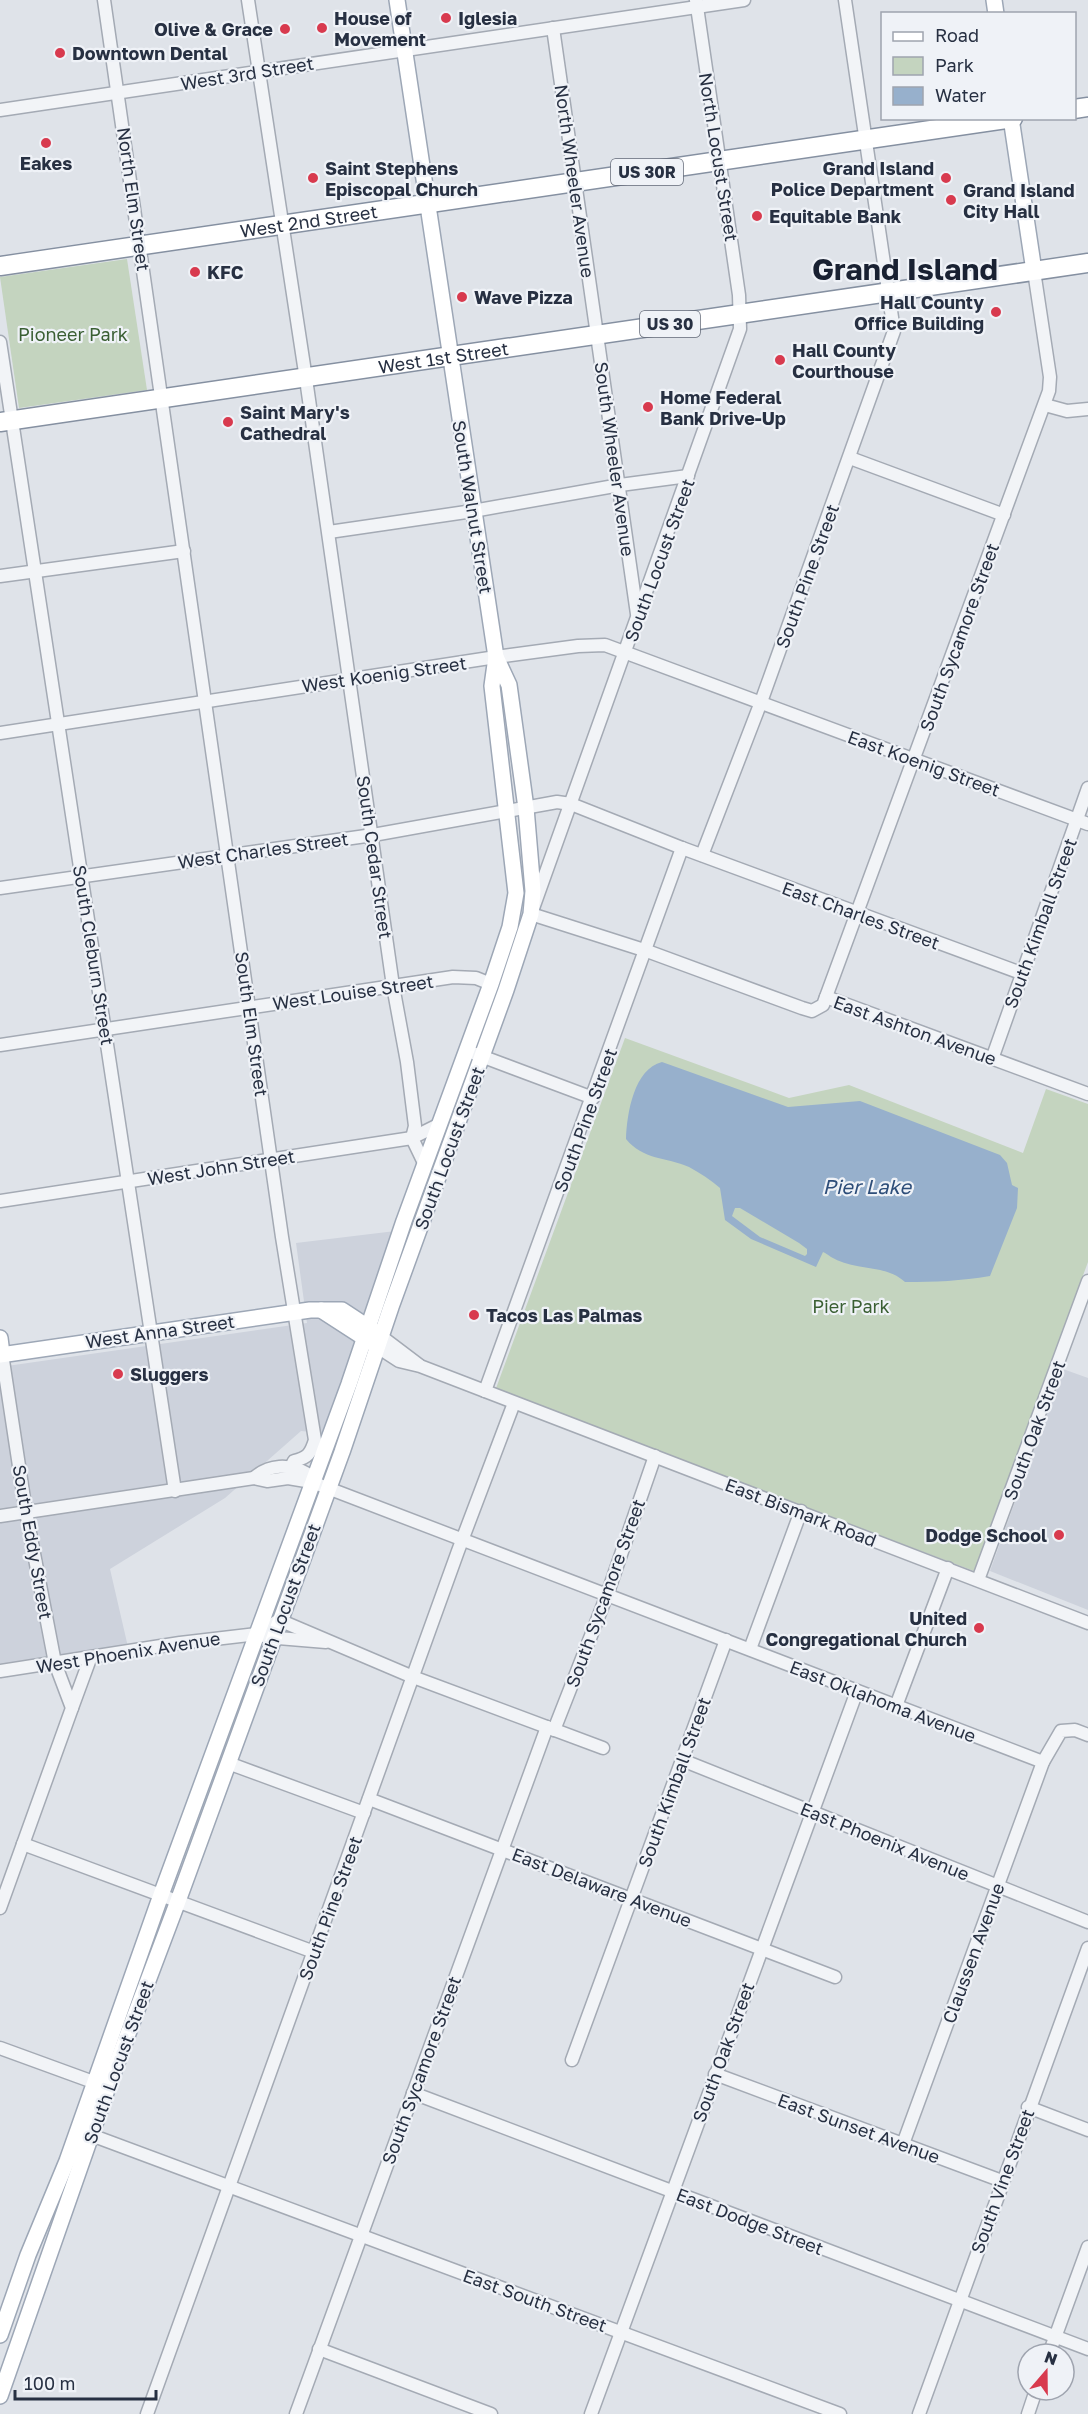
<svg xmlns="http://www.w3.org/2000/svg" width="1088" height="2414" viewBox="0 0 1088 2414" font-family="'Golos Text',sans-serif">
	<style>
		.built { fill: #cdd2dc }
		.green { fill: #c4d4bf }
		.water { fill: #97b0cc; fill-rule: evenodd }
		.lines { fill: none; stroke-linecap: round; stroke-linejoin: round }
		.minor-casing { stroke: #a4aab4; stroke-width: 15 }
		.major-casing { stroke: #9da7b6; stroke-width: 18 }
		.highway-casing { stroke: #8590a1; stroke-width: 21 }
		.minor { stroke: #f2f4f7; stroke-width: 12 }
		.major { stroke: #fff; stroke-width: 15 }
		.highway { stroke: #fff; stroke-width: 18 }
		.poi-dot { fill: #d83a4e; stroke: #eff2f7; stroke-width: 2 }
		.labels { text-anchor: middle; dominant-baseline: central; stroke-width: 4.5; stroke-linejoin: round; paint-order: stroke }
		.shield { fill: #eff2f7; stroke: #636a78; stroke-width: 1.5 }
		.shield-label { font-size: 16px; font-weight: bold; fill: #273042 }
		.poi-label { font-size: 18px; font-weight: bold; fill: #273042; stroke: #eff2f7; text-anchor: start }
		.street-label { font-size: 18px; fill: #273042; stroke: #eff2f7 }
		.park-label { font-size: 18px; fill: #3a5f33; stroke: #eff2f7 }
		.water-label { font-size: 20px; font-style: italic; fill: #2d4d79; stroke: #eff2f7 }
		.town-label { font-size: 30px; font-weight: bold; fill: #192132; stroke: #eff2f7 }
	</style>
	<rect width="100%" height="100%" fill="#dfe3e9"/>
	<g class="built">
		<path d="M 412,1229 L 340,1435 L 301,1431 L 225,1498 L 110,1569 L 128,1647 L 0,1665 L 0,1367 L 307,1323 L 296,1243 Z"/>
		<path d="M 1063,1369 L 1088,1378 L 1088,1610 L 990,1571 Z"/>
	</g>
	<g class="green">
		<path d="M 127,259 L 147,390 L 19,408 L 0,277 Z"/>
		<path d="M 625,1038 L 789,1098 L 849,1085 L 1023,1153 L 1046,1089 L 1088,1104 L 1088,1262 L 974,1571 L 495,1391 Z"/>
	</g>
	<path class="water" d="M 662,1062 L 788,1107 L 860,1101 L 1000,1155 L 1007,1163 L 1012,1185 L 1018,1188 L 1017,1208 L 990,1276 C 961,1281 935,1282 905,1282 C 886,1264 853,1271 831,1257 C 828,1255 826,1253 823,1252 L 816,1267 L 751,1239 L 725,1220 L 720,1188 C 711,1180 700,1173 689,1167 C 666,1157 643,1160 626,1139 C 627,1113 634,1069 662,1062 ZM 735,1208 L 740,1208 L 799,1243 L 807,1249 L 807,1254 L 805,1256 L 760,1237 L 732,1216 Z"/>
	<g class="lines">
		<defs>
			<g id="minor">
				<path d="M 104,0 L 282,1237 L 315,1440 C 311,1453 308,1458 294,1461 L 291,1467"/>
				<path d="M 248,0 L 306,379 L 393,986 L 407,1062 L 415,1126 L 412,1138 L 425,1165"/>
				<path d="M 696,0 L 739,295 L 740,329 L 531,914 L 647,951 L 802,1008 L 812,1011 L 823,1005 L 1049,391 L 1050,377 L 1034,271"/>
				<path d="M 553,28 L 637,614"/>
				<path d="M 0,110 L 744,0"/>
				<path d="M 0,342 L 175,1491"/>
				<path d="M 1045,405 L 1067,411 L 1088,409"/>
				<path d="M 850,458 L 1004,515"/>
				<path d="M 329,532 L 473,511 L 620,485 L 688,476"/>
				<path d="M 0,576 L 184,551"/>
				<path d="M 0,733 L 496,657 L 578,646 L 605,645 L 1088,824"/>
				<path d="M 702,855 L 761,702 L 894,331 L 845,0"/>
				<path d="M 0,888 L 373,835 L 557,802 L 571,804 L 682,848 L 1021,973"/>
				<path d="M 826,997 L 1088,1094"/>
				<path d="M 0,1045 L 453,977 L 476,978 L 491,984"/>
				<path d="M 473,1053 L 593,1098"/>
				<path d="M 992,1059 L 1088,788"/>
				<path d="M 0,1201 L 412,1138 L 440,1124"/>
				<path d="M 382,1337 L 419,1365"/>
				<path d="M 379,1348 L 399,1361 L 420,1366 L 1088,1623"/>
				<path d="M 485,1391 L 682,848"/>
				<path d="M 254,1478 C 269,1464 289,1464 306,1473 L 312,1482"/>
				<path d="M 0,1516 L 254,1478 L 267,1481 L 288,1478 L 312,1482 L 1043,1762"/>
				<path d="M 978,1580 L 1088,1281"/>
				<path d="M 266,1637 L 326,1642"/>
				<path d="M 750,1649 L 801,1511"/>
				<path d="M 0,1671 L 180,1643 L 257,1634 L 279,1620 L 413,1677 L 603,1748"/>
				<path d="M 896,1706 L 948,1568"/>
				<path d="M 72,1708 L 90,1659"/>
				<path d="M 554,1730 L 607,1595 L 655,1456"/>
				<path d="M 682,1760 L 1088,1922"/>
				<path d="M 228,1763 L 364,1813"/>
				<path d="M 369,1799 L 835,1977"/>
				<path d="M 23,1844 L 314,1952"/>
				<path d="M 0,1908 L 72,1708 L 55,1663 L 26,1512 L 2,1354"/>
				<path d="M 0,2048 L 96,2083"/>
				<path d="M 572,2060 L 726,1640"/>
				<path d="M 715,2074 L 1002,2181"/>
				<path d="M 413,2093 L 1088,2349"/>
				<path d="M 1028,2107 L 1088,2130"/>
				<path d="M 91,2135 L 840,2414"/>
				<path d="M 903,2144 L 1043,1762 L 1061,1731 L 1075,1730 L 1088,1735"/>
				<path d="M 319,2349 L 491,2414"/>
				<path d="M 1049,2354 L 1088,2247"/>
				<path d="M 147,2414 L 458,1551 L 514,1403"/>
				<path d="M 296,2414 L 547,1727"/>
				<path d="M 591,2414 L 857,1691"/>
				<path d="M 919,2414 L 1088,1948"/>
				<path d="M 1028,2414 L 1036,2390"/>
			</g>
			<g id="major">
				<path d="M 994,0 L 996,14"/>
				<path d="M 1011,118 L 1034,271"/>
				<path d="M 321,1310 L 372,1343"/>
				<path d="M 0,1338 L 2,1354"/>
				<path d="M 0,1355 L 310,1310 L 342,1310 L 374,1331"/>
				<path d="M 0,2335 L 28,2255 L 67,2161 L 161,1895 L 349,1384 L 404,1221 L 491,984 L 510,927 L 516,893 L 492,686 L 496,657 L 397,0"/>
				<path d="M 0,2396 L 109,2084 L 178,1901 L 342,1452 L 391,1307 L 506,990 L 531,914 L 533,891 L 526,808 L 509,685 L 496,657"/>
			</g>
			<g id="highway">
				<path d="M 1074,109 L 1088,107"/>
				<path id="s1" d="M 0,266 L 1013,118"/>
				<path id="s2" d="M 0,422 L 1088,263"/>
			</g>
		</defs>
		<use href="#minor" class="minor-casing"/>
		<use href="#major" class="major-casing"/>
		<use href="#highway" class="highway-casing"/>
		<use href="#minor" class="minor"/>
		<use href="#major" class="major"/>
		<use href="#highway" class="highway"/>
	</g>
	<g class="poi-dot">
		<circle cx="446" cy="18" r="6"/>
		<circle cx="322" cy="28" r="6"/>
		<circle cx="285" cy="29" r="6"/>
		<circle cx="60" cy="53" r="6"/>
		<circle cx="46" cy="143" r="6"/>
		<circle cx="313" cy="178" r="6"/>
		<circle cx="946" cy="178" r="6"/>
		<circle cx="951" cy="200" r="6"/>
		<circle cx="757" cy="216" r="6"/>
		<circle cx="195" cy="272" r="6"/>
		<circle cx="462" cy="297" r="6"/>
		<circle cx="996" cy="312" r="6"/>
		<circle cx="780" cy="360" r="6"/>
		<circle cx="648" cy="407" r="6"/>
		<circle cx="228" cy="422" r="6"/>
		<circle cx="474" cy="1315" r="6"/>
		<circle cx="118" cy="1374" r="6"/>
		<circle cx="1059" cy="1535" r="6"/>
		<circle cx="979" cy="1628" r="6"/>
	</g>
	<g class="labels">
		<g class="shield">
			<rect x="611" y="159" width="72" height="26" rx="4.5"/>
			<rect x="640" y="311" width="60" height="26" rx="4.5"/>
		</g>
		<g class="shield-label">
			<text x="647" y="172">US 30R</text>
			<text x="670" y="324">US 30</text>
		</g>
		<g class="poi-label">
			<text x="334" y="18">House of<tspan x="334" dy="21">Movement</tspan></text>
			<text x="458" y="18">Iglesia</text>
			<text x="273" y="29" text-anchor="end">Olive &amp; Grace</text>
			<text x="72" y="53">Downtown Dental</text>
			<text x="46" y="163" text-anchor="middle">Eakes</text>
			<text x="325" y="168">Saint Stephens<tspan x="325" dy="21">Episcopal Church</tspan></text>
			<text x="934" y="168" text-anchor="end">Grand Island<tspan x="934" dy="21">Police Department</tspan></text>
			<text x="963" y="190">Grand Island<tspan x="963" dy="21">City Hall</tspan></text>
			<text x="769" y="216">Equitable Bank</text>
			<text x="207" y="272">KFC</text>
			<text x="474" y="297">Wave Pizza</text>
			<text x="984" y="302" text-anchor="end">Hall County<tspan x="984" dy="21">Office Building</tspan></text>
			<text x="792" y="350">Hall County<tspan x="792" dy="21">Courthouse</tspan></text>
			<text x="660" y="397">Home Federal<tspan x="660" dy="21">Bank Drive-Up</tspan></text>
			<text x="240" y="412">Saint Mary's<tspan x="240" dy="21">Cathedral</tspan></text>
			<text x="486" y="1315">Tacos Las Palmas</text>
			<text x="130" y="1374">Sluggers</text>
			<text x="1047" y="1535" text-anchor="end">Dodge School</text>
			<text x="967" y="1618" text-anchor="end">United<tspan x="967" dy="21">Congregational Church</tspan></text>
		</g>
		<g class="street-label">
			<text transform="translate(247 73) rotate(-9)">West 3rd Street</text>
			<text transform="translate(719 157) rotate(81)">North Locust Street</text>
			<text transform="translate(575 181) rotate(82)">North Wheeler Avenue</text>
			<text transform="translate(134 199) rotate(82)">North Elm Street</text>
			<text stroke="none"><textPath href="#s1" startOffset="312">West 2nd Street</textPath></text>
			<text stroke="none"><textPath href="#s2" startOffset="448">West 1st Street</textPath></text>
			<text transform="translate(615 459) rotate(82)">South Wheeler Avenue</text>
			<text transform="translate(473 507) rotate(81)">South Walnut Street</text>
			<text transform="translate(659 560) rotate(-70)">South Locust Street</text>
			<text transform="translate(807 576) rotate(-70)">South Pine Street</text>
			<text transform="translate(959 637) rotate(-70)">South Sycamore Street</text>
			<text transform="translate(384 674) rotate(-8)">West Koenig Street</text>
			<text transform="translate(924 763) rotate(20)">East Koenig Street</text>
			<text transform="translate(263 850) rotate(-8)">West Charles Street</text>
			<text transform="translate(375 857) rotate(82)">South Cedar Street</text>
			<text transform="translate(861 915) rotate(20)">East Charles Street</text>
			<text transform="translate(1040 923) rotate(-70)">South Kimball Street</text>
			<text transform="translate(94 955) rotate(81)">South Cleburn Street</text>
			<text transform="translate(353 992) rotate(-8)">West Louise Street</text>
			<text transform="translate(252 1024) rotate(82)">South Elm Street</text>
			<text transform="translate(915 1030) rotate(20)">East Ashton Avenue</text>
			<text transform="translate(585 1120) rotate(-70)">South Pine Street</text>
			<text transform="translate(449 1148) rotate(-70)">South Locust Street</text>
			<text transform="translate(221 1167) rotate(-9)">West John Street</text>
			<text transform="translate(160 1331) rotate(-8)">West Anna Street</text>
			<text transform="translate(1034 1430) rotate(-70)">South Oak Street</text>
			<text transform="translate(801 1512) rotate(21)">East Bismark Road</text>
			<text transform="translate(33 1542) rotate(80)">South Eddy Street</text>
			<text transform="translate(605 1593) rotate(-70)">South Sycamore Street</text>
			<text transform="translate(285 1605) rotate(-70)">South Locust Street</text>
			<text transform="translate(128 1652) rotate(-9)">West Phoenix Avenue</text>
			<text transform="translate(883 1701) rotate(21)">East Oklahoma Avenue</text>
			<text transform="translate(674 1782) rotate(-70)">South Kimball Street</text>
			<text transform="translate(885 1841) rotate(22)">East Phoenix Avenue</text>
			<text transform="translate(602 1887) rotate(21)">East Delaware Avenue</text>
			<text transform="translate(330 1908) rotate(-70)">South Pine Street</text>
			<text transform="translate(973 1953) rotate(-70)">Claussen Avenue</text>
			<text transform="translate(723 2052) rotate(-70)">South Oak Street</text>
			<text transform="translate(118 2062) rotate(-70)">South Locust Street</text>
			<text transform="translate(421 2070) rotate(-70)">South Sycamore Street</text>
			<text transform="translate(859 2128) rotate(20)">East Sunset Avenue</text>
			<text transform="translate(1002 2181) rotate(-70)">South Vine Street</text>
			<text transform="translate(750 2221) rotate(21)">East Dodge Street</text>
			<text transform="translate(535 2300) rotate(20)">East South Street</text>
		</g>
		<g class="park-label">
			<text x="73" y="334">Pioneer Park</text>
			<text x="851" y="1306">Pier Park</text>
		</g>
		<g class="water-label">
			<text x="867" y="1186">Pier Lake</text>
		</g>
		<g class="town-label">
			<text x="905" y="269">Grand Island</text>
		</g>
	</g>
	<rect x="881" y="12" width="195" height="108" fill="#eff2f7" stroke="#9fa4af" stroke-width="1.5"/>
	<rect x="893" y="32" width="30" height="9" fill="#ffffff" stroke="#9fa4af" stroke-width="1.5"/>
	<text x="935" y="42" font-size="18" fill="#273042">Road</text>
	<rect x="893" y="57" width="30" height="18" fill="#c4d4bf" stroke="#9fa4af" stroke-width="1.5"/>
	<text x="935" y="72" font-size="18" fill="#273042">Park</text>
	<rect x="893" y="87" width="30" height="18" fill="#97b0cc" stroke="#9fa4af" stroke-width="1.5"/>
	<text x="935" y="102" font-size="18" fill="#273042">Water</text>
	<g transform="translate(1046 2372) rotate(20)"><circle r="28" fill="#eff2f7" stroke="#9fa4af" stroke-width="1.5"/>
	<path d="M0-4.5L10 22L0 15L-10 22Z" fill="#d83a4e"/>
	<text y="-9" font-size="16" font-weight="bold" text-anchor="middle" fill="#273042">N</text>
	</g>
	<path d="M15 2390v9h141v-9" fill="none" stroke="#273042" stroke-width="3"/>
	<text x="24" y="2390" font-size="18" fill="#273042" stroke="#eff2f7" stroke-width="4.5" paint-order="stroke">100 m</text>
</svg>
